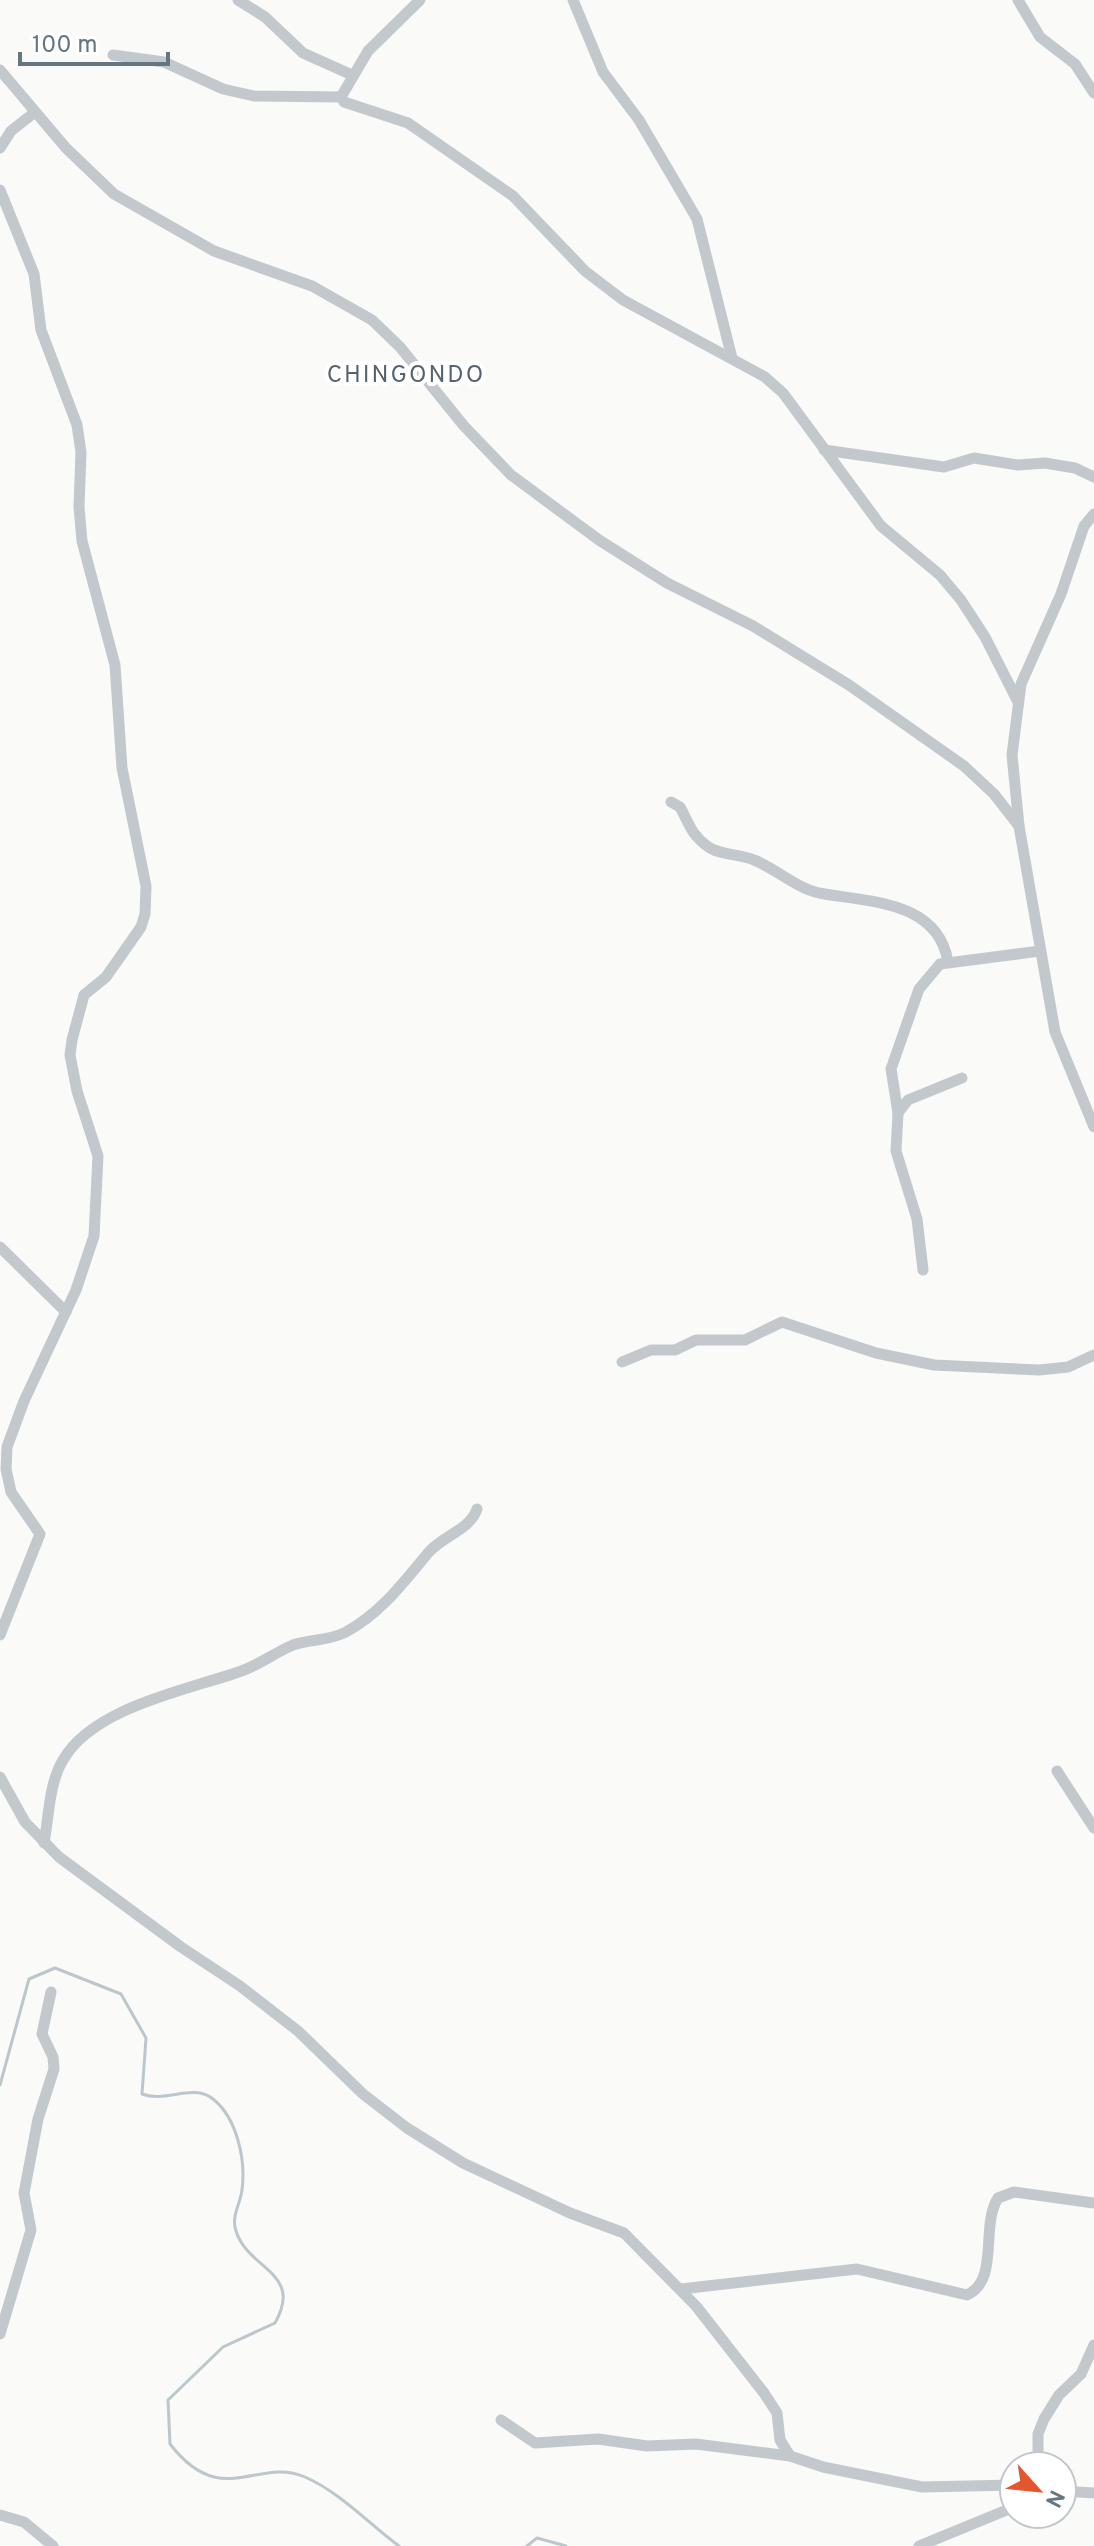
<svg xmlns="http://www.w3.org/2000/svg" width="1094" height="2546" viewBox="0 0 1094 2546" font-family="Overpass,sans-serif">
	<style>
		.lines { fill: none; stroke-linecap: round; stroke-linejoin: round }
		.stream { stroke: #bbc7cb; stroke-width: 3 }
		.street { stroke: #c3c8cc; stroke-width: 11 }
		.labels { text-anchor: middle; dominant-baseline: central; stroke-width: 8; stroke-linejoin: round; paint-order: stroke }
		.quarter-label { font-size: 24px; letter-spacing: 2px; fill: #57646e; stroke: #fff }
	</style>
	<rect width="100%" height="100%" fill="#fafaf8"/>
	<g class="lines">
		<g class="stream">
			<path d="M 0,2085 L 29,1979 L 55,1968 L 121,1994 L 146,2038 L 142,2094 C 166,2103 193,2083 213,2099 C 237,2118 246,2160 242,2190 C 240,2205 231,2216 236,2231 C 248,2270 304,2272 275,2323 L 223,2347 L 168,2400 L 170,2444 C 222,2511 257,2456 305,2477 C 341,2493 368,2523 399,2546"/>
			<path d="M 527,2546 L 537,2538 L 566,2546"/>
		</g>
		<g class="street">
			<path d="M 238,0 L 265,17 L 303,53 L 352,75"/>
			<path d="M 573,0 L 603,72 L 639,120 L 697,219 L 732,358"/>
			<path d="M 1018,0 L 1040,37 L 1075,64 L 1094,93"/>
			<path d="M 113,55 L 164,62 L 223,89 L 254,96 L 341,97 L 344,102 L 408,123 L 513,196 L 585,271 L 623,300 L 765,377 L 783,393 L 881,526 L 940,575 L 961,600 L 985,637 L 1018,702"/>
			<path d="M 0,70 L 66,148 L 114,194 L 214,251 L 312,286 L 372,320 L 400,347 L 464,426 L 511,475 L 599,540 L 667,583 L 753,626 L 849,685 L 964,766 L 994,794 L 1019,826"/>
			<path d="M 341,97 L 368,51 L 420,0"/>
			<path d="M 0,148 L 11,131 L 35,112"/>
			<path d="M 0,190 L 34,274 L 41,330 L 77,425 L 81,452 L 79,507 L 82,541 L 115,665 L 122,768 L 146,886 L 145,914 L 141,927 L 106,977 L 84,995 L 72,1040 L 70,1055 L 77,1091 L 98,1156 L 94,1236 L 76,1290 L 24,1401 L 7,1447 L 6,1469 L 11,1492 L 40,1534 L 0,1635"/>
			<path d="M 824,450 L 944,467 L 974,458 L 1018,465 L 1045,463 L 1075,468 L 1094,477"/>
			<path d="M 1094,514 L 1084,526 L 1061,594 L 1021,684 L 1012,755 L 1019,826 L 1055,1032 L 1094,1127"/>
			<path d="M 671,802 L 680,807 C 689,823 690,833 707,846 C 718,855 740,854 754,860 C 775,868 796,888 819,893 C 867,902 938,900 948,962"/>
			<path d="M 898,1113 L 908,1100 L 962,1078"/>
			<path d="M 0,1247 L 66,1312"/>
			<path d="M 923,1270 L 917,1219 L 896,1151 L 898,1113 L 891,1069 L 919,989 L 940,964 L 1040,951"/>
			<path d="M 622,1362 L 651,1350 L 675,1350 L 696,1340 L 745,1340 L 782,1322 L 876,1353 L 934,1365 L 1039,1370 L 1068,1367 L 1094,1355"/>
			<path d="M 1057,1771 L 1094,1828"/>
			<path d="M 0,1777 L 25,1822 L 59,1857 L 181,1947 L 240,1986 L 298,2031 L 363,2094 L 407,2128 L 463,2163 L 570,2213 L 624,2233 L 696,2306 L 764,2393 L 777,2413 L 780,2440 L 790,2456 L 823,2467 L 922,2487 L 1014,2485"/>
			<path d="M 44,1843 C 49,1816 49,1783 63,1760 C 94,1706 190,1690 244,1670 C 262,1663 276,1652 293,1645 C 310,1639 329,1641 346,1632 C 381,1613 403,1583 428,1553 C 442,1536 470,1530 477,1509"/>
			<path d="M 681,2289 L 857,2269 L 967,2295 C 1000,2280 980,2226 998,2198 L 1014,2192 L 1094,2203"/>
			<path d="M 0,2334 L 31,2230 L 24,2193 L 38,2119 L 54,2069 L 53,2057 L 42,2034 L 51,1992"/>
			<path d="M 501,2420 L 535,2443 L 598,2439 L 647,2446 L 696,2444 L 790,2456"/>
			<path d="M 1038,2466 L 1038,2434 L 1044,2419 L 1059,2395 L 1081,2374 L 1094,2345"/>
			<path d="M 1062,2491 L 1094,2493"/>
			<path d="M 0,2515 L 24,2522 L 53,2546"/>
			<path d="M 919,2546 L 1014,2507"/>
		</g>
	</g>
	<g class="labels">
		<g class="quarter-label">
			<text x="406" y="376">CHINGONDO</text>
		</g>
	</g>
	<g transform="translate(1038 2490) rotate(117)"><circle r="38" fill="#ffffff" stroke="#c1c8cd" stroke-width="2"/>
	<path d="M0-6L14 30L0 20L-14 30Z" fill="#e4572e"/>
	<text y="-12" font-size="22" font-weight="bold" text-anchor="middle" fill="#657683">N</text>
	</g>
	<path d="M20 52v12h148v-12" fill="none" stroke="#657683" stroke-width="4"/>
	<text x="32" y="52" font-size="24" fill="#657683" stroke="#ffffff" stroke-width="6" paint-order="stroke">100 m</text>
</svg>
